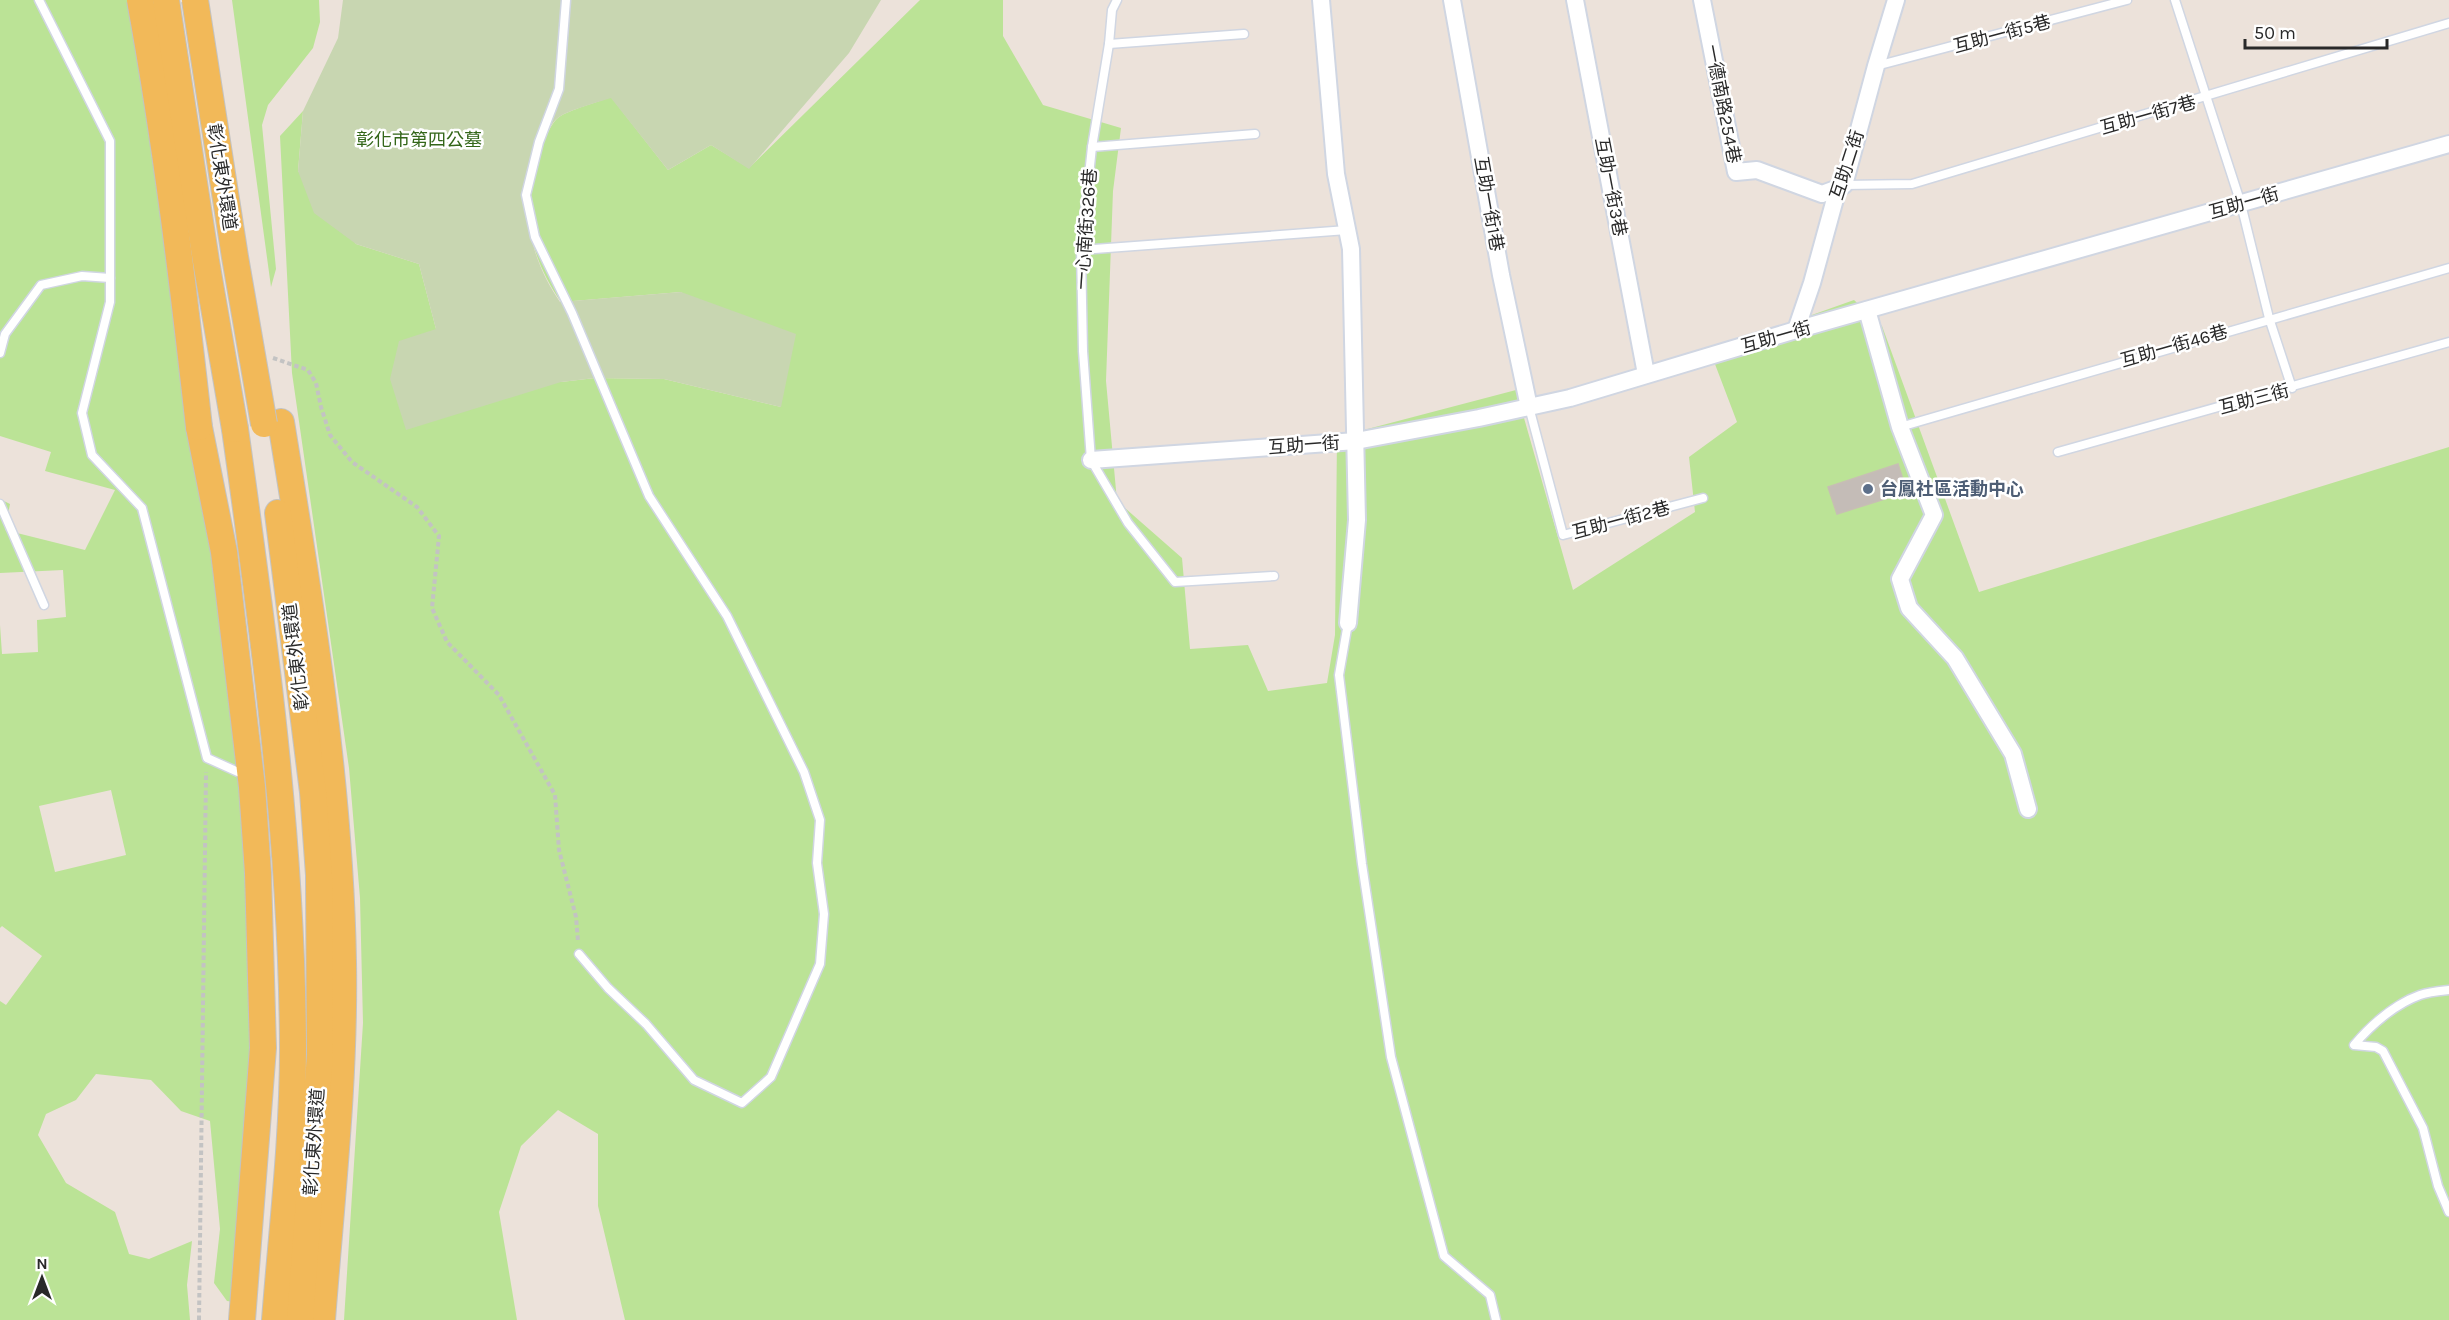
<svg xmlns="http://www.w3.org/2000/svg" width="2449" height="1320" viewBox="0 0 2449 1320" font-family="Karla,'Noto Sans TC',sans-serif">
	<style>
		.green { fill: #bbe396; fill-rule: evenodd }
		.cemetery { fill: #c8d6b1 }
		.building { fill: #c4bcb7; stroke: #c7beb4; stroke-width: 1.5 }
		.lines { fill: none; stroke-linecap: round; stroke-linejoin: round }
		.lane-casing { stroke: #d0d6e2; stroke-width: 11 }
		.street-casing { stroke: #d0d6e2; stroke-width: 20 }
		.primary-casing { stroke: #c3c3c3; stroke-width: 28 }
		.path { stroke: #c3c3c3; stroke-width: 4; stroke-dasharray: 4.5 3; stroke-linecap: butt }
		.lane { stroke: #fff; stroke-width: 8 }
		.street { stroke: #fff; stroke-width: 16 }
		.primary { stroke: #f2b959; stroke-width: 26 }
		.primary-bridge-casing { stroke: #c3c3c3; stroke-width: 28; stroke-linecap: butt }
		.primary-bridge { stroke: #f2b959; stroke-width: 26 }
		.service-dot { fill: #5c6f8a; stroke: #fff; stroke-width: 2 }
		.labels { text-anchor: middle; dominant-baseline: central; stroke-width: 5; stroke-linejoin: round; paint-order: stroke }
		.street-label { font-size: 18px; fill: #292929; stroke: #fff }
		.park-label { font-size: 18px; fill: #336619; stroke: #fff }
		.service-label { font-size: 18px; font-weight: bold; fill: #4e5e75; stroke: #fff; text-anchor: start }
	</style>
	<rect width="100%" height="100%" fill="#ece2da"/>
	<g class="green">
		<path d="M 0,0 L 129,0 L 179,343 L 246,715 L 261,962 L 248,1304 L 227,1301 L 214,1283 L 220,1229 L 210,1121 L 181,1111 L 151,1080 L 96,1074 L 76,1100 L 46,1114 L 38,1135 L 66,1183 L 115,1212 L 129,1254 L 149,1259 L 192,1241 L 187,1285 L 190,1320 L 0,1320 L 0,1001 L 6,1005 L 42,956 L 2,926 L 0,928 L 0,625 L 2,654 L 38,652 L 37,620 L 66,617 L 63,570 L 0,573 L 0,499 L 10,504 L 5,530 L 85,550 L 115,490 L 45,471 L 51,452 L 0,436 ZM 111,790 L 126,855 L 55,872 L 39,806 Z"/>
		<path d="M 232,0 L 319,0 L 320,22 L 313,48 L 268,105 L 262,125 L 276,269 L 271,287 Z"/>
		<path d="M 920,0 L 1003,0 L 1003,36 L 1043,105 L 1121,128 L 1113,191 L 1106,381 L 1117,501 L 1182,558 L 1190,649 L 1248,645 L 1268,691 L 1327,683 L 1335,635 L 1337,437 L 1516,390 L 1573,590 L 1695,512 L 1689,457 L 1737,422 L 1710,351 L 1854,300 L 1882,326 L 1979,592 L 2449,447 L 2449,1320 L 625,1320 L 598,1206 L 598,1134 L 558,1110 L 521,1146 L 499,1212 L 517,1320 L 344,1320 L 363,1023 L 360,898 L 349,768 L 292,373 L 280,136 L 303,111 L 298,171 L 356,244 L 419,264 L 436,329 L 561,382 L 595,378 L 664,379 L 781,407 L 681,292 L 561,302 C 528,255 516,198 542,144 C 546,136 552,122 559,117 C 569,110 598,102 611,97 L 668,170 L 711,145 L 749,168 Z"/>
	</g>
	<path class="cemetery" d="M 343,0 L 881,0 L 849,53 L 749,169 L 711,145 L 668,170 L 611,98 C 598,102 569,110 559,117 C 551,122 546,136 542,144 C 516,197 528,256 560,302 L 681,292 L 796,334 L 781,407 L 664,379 L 595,378 L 561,382 L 406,430 L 390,379 L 399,341 L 436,329 L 419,264 L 356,244 L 314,213 L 298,171 L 303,111 L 338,38 Z"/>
	<path class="building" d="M 1898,464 L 1907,492 L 1837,514 L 1828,487 Z"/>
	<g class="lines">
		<defs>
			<g id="lane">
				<path d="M 39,0 L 110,141 L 110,302 L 82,413 L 92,455 L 142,508 L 207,758 L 247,776"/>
				<path d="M 566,0 L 559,89 L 539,142 L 526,195 L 535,237 L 572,313 L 649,496 L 727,616 L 804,772 L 820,820 L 817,863 L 824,914 L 820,964 L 771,1077 L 742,1103 L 694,1080 L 646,1024 L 608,988 L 579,954"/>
				<path d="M 1117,0 L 1112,10 L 1109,44 L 1092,147 L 1081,250 L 1083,351 L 1091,460 L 1128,523 L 1175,582 L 1274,576"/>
				<path d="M 2175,0 L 2241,204 L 2269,318 L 2292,388"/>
				<path d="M 1109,44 L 1244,34"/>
				<path d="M 1876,66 L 2127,0"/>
				<path d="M 1092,147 L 1255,134"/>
				<path d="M 1844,185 L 1912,184 L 2449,23"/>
				<path d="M 1081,250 L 1347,230"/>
				<path d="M 0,353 L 5,334 L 41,285 L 82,276 L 110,278"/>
				<path d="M 1529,407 L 1563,535 L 1703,498"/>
				<path d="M 1900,427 L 2449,268"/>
				<path d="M 2058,452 L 2449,342"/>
				<path d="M 0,504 L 44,605"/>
				<path d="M 1348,623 L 1339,675 L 1362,864 L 1391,1057 L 1444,1256 L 1490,1295 L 1496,1320"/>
				<path d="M 2449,990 C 2440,991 2429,992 2420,995 C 2395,1004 2371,1025 2354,1045 L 2376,1047 L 2383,1051 L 2423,1128 L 2438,1186 L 2449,1212"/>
			</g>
			<g id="street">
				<path d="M 1321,0 L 1336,174 L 1351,249 L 1357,520 L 1348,623"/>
				<path d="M 1452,0 L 1501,275 L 1529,407"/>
				<path d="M 1575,0 L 1646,374"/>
				<path d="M 1702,0 L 1736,172 L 1757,170 L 1822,194 L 1838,188"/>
				<path d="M 1867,310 L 1900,427 L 1934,515 L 1900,579 L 1909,608 L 1955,658 L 2013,754 L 2028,809"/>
				<path d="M 1796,330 L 1812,283 L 1838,188 L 1844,185 L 1876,66 L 1896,0"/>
				<path d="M 1091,460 L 1356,441 L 1479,418 L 1570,398 L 1796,330 L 2449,144"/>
			</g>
			<g id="primary">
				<path d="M 281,422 C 310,600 340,781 343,962 C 345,1082 331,1201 322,1320"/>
				<path d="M 199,427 L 224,552 L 252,787 L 258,873 L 263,1048 L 242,1320"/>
				<path d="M 235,429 C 264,635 292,840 293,1048 C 293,1139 282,1230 275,1320"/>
				<path d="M 278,513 L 313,792 L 319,875 L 320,1055 L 300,1320"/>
			</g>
		</defs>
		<use href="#lane" class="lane-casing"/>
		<use href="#street" class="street-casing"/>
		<use href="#primary" class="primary-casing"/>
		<g class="path">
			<path d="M 273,358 L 308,370 L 316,383 L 321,407 L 330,435 L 352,462 L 417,507 L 439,536 L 432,608 L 447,642 L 499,695 L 555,795 L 559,850 L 576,917 L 578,941"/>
			<path d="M 199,1320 L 206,772"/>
		</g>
		<use href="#lane" class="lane"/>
		<use href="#street" class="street"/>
		<use href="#primary" class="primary"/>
		<defs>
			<g id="primary-bridge">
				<path d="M 140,0 C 166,142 183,284 199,427"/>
				<path d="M 166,0 L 206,261 L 235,429"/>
				<path d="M 195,0 L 235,257 L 264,424"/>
			</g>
		</defs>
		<use href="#primary-bridge" class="primary-bridge-casing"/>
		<use href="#primary-bridge" class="primary-bridge"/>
	</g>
	<circle class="service-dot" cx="1868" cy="489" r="6"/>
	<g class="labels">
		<g class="street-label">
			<text transform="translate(2002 34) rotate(-15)">互助一街5巷</text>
			<text transform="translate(1723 104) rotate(79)">一德南路254巷</text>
			<text transform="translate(2148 115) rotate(-16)">互助一街7巷</text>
			<text transform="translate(1847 165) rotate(-72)">互助二街</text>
			<text transform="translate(222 177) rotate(81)">彰化東外環道</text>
			<text transform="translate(1611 187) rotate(79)">互助一街3巷</text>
			<text transform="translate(2244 203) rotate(-16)">互助一街</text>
			<text transform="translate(1489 204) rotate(80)">互助一街1巷</text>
			<text transform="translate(1086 229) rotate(-86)">一心南街326巷</text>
			<text transform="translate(1776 337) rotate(-16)">互助一街</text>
			<text transform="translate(2174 346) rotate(-16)">互助一街46巷</text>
			<text transform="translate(2254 399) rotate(-15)">互助三街</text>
			<text transform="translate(1304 445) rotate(-4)">互助一街</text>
			<text transform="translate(1621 520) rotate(-15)">互助一街2巷</text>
			<text transform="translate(296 657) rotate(-97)">彰化東外環道</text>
			<text transform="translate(314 1142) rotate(-86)">彰化東外環道</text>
		</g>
		<g class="park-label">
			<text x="419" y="140">彰化市第四公墓</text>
		</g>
		<g class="service-label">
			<text x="1880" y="489">台鳳社區活動中心</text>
		</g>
	</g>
	<g transform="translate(42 1278)" stroke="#ffffff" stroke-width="4.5" paint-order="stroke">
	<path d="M0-4.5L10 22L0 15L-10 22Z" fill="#292929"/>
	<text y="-9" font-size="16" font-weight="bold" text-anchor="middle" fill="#292929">N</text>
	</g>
	<path d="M2245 39v9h142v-9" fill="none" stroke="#292929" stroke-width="3"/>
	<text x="2254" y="39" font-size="18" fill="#292929" stroke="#ffffff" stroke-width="4.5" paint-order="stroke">50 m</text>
</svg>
